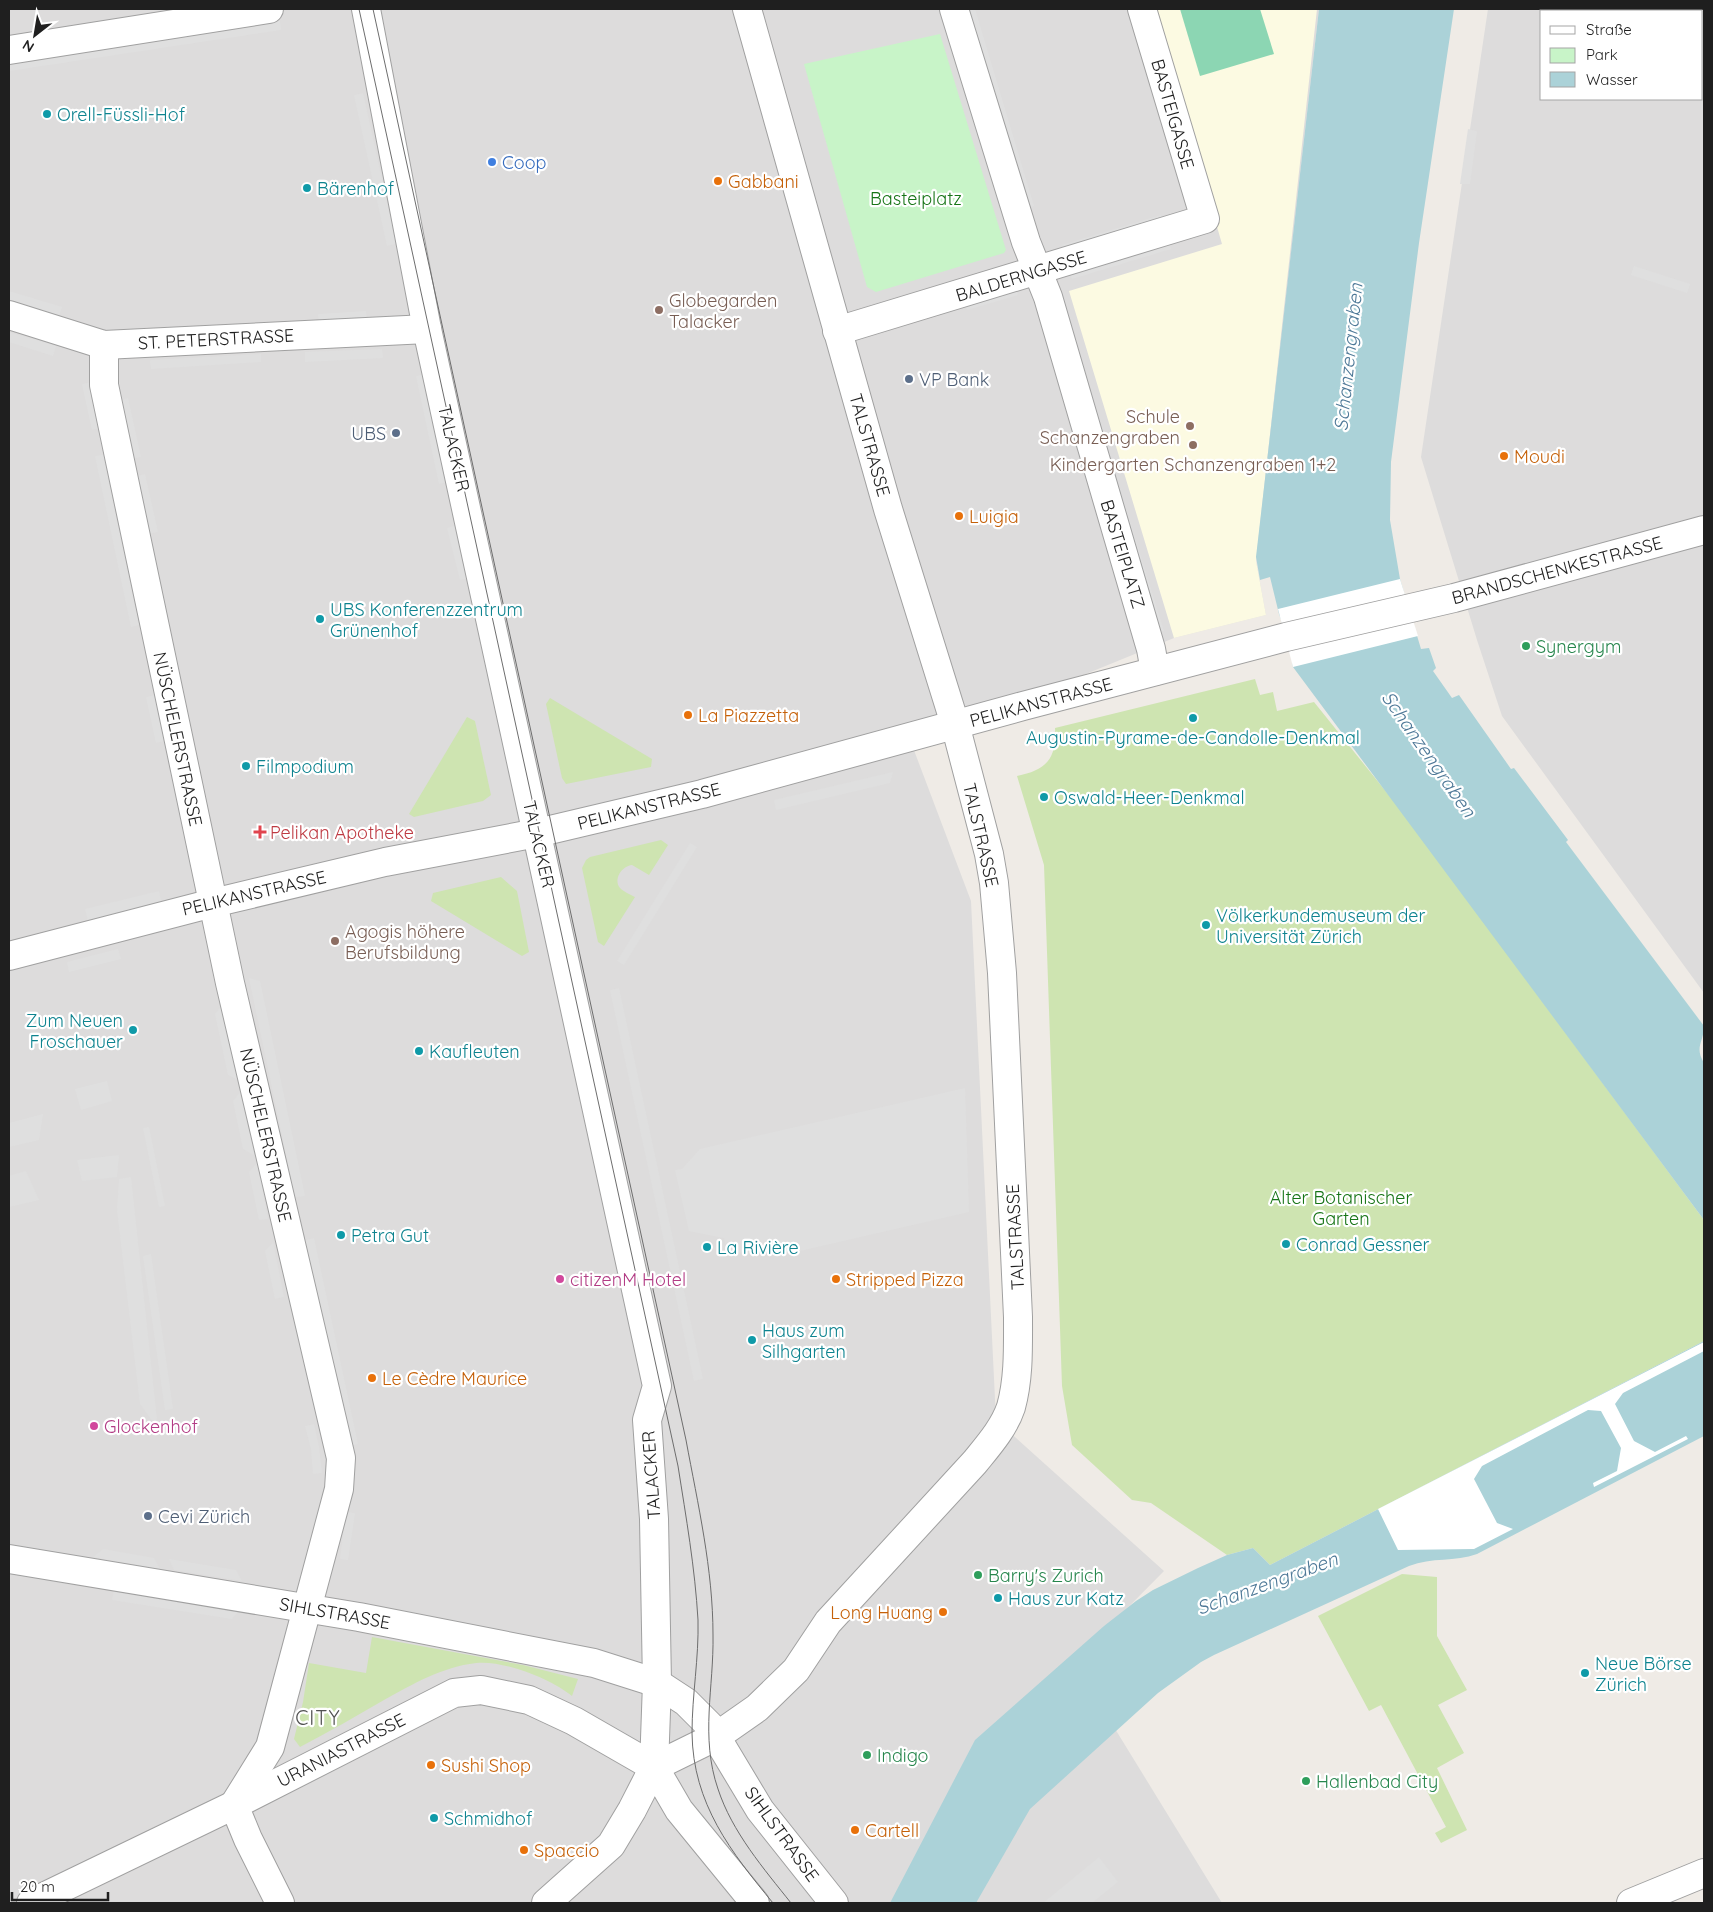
<svg xmlns="http://www.w3.org/2000/svg" width="1713" height="1912" viewBox="0 0 1713 1912" font-family="Quicksand,sans-serif">
	<style>
		.residential { fill: #dddcdc; fill-rule: evenodd }
		.education { fill: #fcfae2 }
		.grass { fill: #cee4b1 }
		.park { fill: #c8f4c8 }
		.pitch { fill: #8cd6b3 }
		.parking { fill: #dfdfdf }
		.water { fill: #abd2d8 }
		.pier { fill: #fff }
		.lines { fill: none; stroke-linecap: round; stroke-linejoin: round }
		.minor-casing { stroke: #a0a0a0; stroke-width: 30 }
		.minor { stroke: #fff; stroke-width: 28 }
		.tram { stroke: #6d6d6d; stroke-width: 1 }
		.culture-dot { fill: #0f9aa8; stroke: #fff; stroke-width: 2 }
		.shop-dot { fill: #3f7fe0; stroke: #fff; stroke-width: 2 }
		.food-dot { fill: #e8710a; stroke: #fff; stroke-width: 2 }
		.education-dot { fill: #8d6e63; stroke: #fff; stroke-width: 2 }
		.service-dot { fill: #5c6f8a; stroke: #fff; stroke-width: 2 }
		.leisure-dot { fill: #2e9e5b; stroke: #fff; stroke-width: 2 }
		.health-dot { fill: #e0444e; stroke: #fff; stroke-width: 2 }
		.hotel-dot { fill: #d1479c; stroke: #fff; stroke-width: 2 }
		.labels { text-anchor: middle; dominant-baseline: central; stroke-width: 4.5; stroke-linejoin: round; paint-order: stroke }
		.culture-label { font-size: 18px; fill: #0d838f; stroke: #fff; text-anchor: start }
		.street-label { font-size: 18px; fill: #1f1f1f; stroke: #fff }
		.shop-label { font-size: 18px; fill: #366cbe; stroke: #fff; text-anchor: start }
		.food-label { font-size: 18px; fill: #c56008; stroke: #fff; text-anchor: start }
		.park-label { font-size: 18px; fill: #167416; stroke: #fff }
		.education-label { font-size: 18px; fill: #785e54; stroke: #fff; text-anchor: start }
		.service-label { font-size: 18px; fill: #4e5e75; stroke: #fff; text-anchor: start }
		.leisure-label { font-size: 18px; fill: #27864d; stroke: #fff; text-anchor: start }
		.health-label { font-size: 18px; fill: #be3a42; stroke: #fff; text-anchor: start }
		.hotel-label { font-size: 18px; fill: #b23c85; stroke: #fff; text-anchor: start }
		.water-label { font-size: 19px; font-style: italic; fill: #4d7897; stroke: #fff }
		.quarter-label { font-size: 20px; letter-spacing: 1px; fill: #525252; stroke: #fff }
	</style>
	<rect width="100%" height="100%" fill="#efebe6"/>
	<g class="residential">
		<path d="M 9,9 L 1319,9 L 1256,561 L 1266,615 L 1174,638 L 912,745 L 971,901 L 996,1420 L 1164,1571 L 1074,1662 L 1222,1903 L 9,1903 Z"/>
		<path d="M 1488,9 L 1704,9 L 1704,993 L 1502,716 L 1477,640 L 1421,457 ZM 1542,11 L 1702,11 L 1702,99 L 1542,99 Z"/>
	</g>
	<path class="education" d="M 1154,9 L 1317,9 L 1256,561 L 1266,615 L 1174,638 L 1069,291 L 1222,244 Z"/>
	<g class="grass">
		<path d="M 1255,679 L 1260,695 L 1273,692 L 1277,711 L 1314,702 L 1400,809 L 1704,1220 L 1704,1341 L 1270,1565 L 1253,1548 L 1227,1555 L 1151,1503 L 1132,1500 L 1072,1445 L 1062,1386 L 1044,865 L 1017,776 C 1046,770 1057,759 1055,728 Z"/>
		<path d="M 550,698 L 652,759 L 651,767 L 566,784 L 562,778 L 546,704 Z"/>
		<path d="M 467,717 L 475,721 L 491,795 L 483,801 L 414,817 L 409,814 Z"/>
		<path d="M 661,840 L 668,845 L 649,875 L 632,865 C 622,866 613,879 620,888 C 624,892 631,895 635,897 L 604,946 L 598,942 L 582,868 L 586,860 L 590,857 Z"/>
		<path d="M 501,877 L 517,891 L 529,952 L 522,956 L 431,901 L 433,893 Z"/>
		<path d="M 1402,1574 L 1437,1577 L 1437,1636 L 1467,1690 L 1438,1705 L 1464,1753 L 1437,1768 L 1467,1830 L 1441,1843 L 1435,1833 L 1446,1827 L 1381,1705 L 1369,1711 L 1318,1616 Z"/>
		<path d="M 372,1637 L 523,1665 L 578,1679 L 572,1696 C 551,1679 504,1660 476,1663 C 442,1667 413,1684 384,1700 C 356,1716 329,1732 300,1747 L 294,1739 L 303,1702 L 309,1663 L 366,1673 Z"/>
	</g>
	<path class="park" d="M 940,34 L 1006,250 L 1004,253 L 876,292 L 867,287 L 804,64 Z"/>
	<path class="pitch" d="M 1180,9 L 1260,9 L 1274,54 L 1200,76 Z"/>
	<g class="parking">
		<path d="M 965,9 L 975,9 L 1034,206 L 1025,209 Z"/>
		<path d="M 280,21 L 281,30 L 9,71 L 9,61 Z"/>
		<path d="M 363,93 L 396,244 L 387,246 L 354,95 Z"/>
		<path d="M 1468,129 L 1477,131 L 1470,184 L 1460,184 Z"/>
		<path d="M 1161,215 L 1164,223 L 1064,254 L 1062,245 Z"/>
		<path d="M 1168,241 L 1171,249 L 1072,279 L 1069,270 Z"/>
		<path d="M 1634,266 L 1690,284 L 1687,293 L 1631,275 Z"/>
		<path d="M 1016,286 L 1018,295 L 967,310 L 964,302 Z"/>
		<path d="M 9,291 L 62,307 L 59,316 L 9,301 Z"/>
		<path d="M 366,311 L 367,320 L 319,322 L 318,314 Z"/>
		<path d="M 9,332 L 56,346 L 53,356 L 9,342 Z"/>
		<path d="M 382,349 L 383,358 L 305,362 L 305,352 Z"/>
		<path d="M 261,354 L 261,362 L 151,369 L 150,360 Z"/>
		<path d="M 1081,364 L 1164,631 L 1156,633 Z"/>
		<path d="M 425,374 L 448,482 L 439,484 L 416,376 Z"/>
		<path d="M 91,382 L 101,428 L 92,430 L 82,384 Z"/>
		<path d="M 128,398 L 141,457 L 132,459 L 120,401 Z"/>
		<path d="M 103,455 L 139,625 L 131,627 L 95,456 Z"/>
		<path d="M 145,474 L 158,532 L 149,534 L 136,476 Z"/>
		<path d="M 458,525 L 471,578 L 460,580 L 447,528 Z"/>
		<path d="M 155,695 L 165,741 L 156,743 L 146,697 Z"/>
		<path d="M 893,772 L 890,783 L 776,810 L 774,800 Z"/>
		<path d="M 690,843 L 697,847 L 624,965 L 617,961 Z"/>
		<path d="M 159,891 L 161,901 L 88,921 L 85,909 Z"/>
		<path d="M 118,949 L 121,959 L 69,972 L 67,962 Z"/>
		<path d="M 249,978 L 260,981 L 305,1196 L 295,1197 Z"/>
		<path d="M 619,988 L 703,1379 L 694,1381 L 610,990 Z"/>
		<path d="M 222,1005 L 238,1080 L 228,1075 L 215,1014 Z"/>
		<path d="M 107,1081 L 112,1101 L 81,1110 L 75,1089 Z"/>
		<path d="M 965,1088 L 969,1212 L 791,1253 L 757,1249 L 728,1255 L 724,1238 L 689,1231 L 675,1170 L 682,1169 L 700,1149 Z"/>
		<path d="M 241,1091 L 255,1156 L 243,1149 L 233,1101 Z"/>
		<path d="M 43,1114 L 39,1140 L 9,1147 L 9,1123 Z"/>
		<path d="M 149,1127 L 165,1206 L 159,1207 L 143,1128 Z"/>
		<path d="M 119,1155 L 117,1177 L 82,1181 L 77,1160 Z"/>
		<path d="M 257,1163 L 268,1219 L 259,1220 L 249,1172 Z"/>
		<path d="M 26,1171 L 39,1200 L 9,1207 L 9,1176 Z"/>
		<path d="M 131,1177 L 158,1429 L 140,1404 L 117,1210 L 119,1179 Z"/>
		<path d="M 314,1238 L 358,1444 L 350,1446 L 305,1240 Z"/>
		<path d="M 273,1242 L 284,1297 L 275,1299 L 265,1251 Z"/>
		<path d="M 151,1254 L 173,1409 L 165,1410 L 143,1256 Z"/>
		<path d="M 314,1424 L 319,1447 L 322,1473 L 313,1474 L 311,1449 L 305,1426 Z"/>
		<path d="M 346,1512 L 355,1513 L 348,1560 L 340,1559 Z"/>
		<path d="M 103,1549 L 154,1558 L 160,1569 L 93,1557 Z"/>
		<path d="M 169,1559 L 236,1570 L 242,1581 L 174,1570 Z"/>
		<path d="M 114,1590 L 239,1611 L 232,1619 L 112,1600 Z"/>
		<path d="M 1099,1857 L 1118,1882 L 1092,1903 L 1043,1903 Z"/>
	</g>
	<g class="water">
		<path d="M 1319,9 L 1454,9 L 1419,243 L 1391,462 L 1390,520 L 1400,579 L 1421,649 L 1429,648 L 1436,668 L 1433,671 L 1452,698 L 1459,695 L 1511,769 L 1514,768 L 1568,840 L 1566,842 L 1704,1026 C 1704,1042 1694,1047 1704,1063 L 1704,1220 L 1293,667 L 1292,661 L 1296,660 L 1279,614 L 1270,577 L 1260,580 L 1256,557 Z"/>
		<path d="M 1704,1341 L 1704,1436 L 1477,1554 C 1455,1562 1432,1557 1409,1566 L 1214,1655 L 1201,1662 L 1158,1693 L 1030,1809 L 976,1903 L 890,1903 L 975,1740 L 1104,1626 L 1136,1601 L 1153,1590 L 1198,1568 L 1227,1555 L 1253,1548 L 1270,1565 Z"/>
	</g>
	<g class="pier">
		<path d="M 1400,579 L 1418,636 L 1293,667 L 1278,609 Z"/>
		<path d="M 1704,1342 L 1704,1351 L 1623,1393 L 1615,1404 L 1634,1441 L 1655,1452 L 1686,1436 L 1688,1439 L 1594,1487 L 1593,1483 L 1617,1471 L 1621,1448 L 1601,1411 L 1588,1410 L 1482,1466 L 1474,1479 L 1497,1523 L 1513,1529 L 1474,1549 L 1398,1550 L 1378,1509 Z"/>
	</g>
	<g class="lines">
		<defs>
			<g id="minor">
				<path d="M 366,9 L 427,329 L 657,1386 L 647,1420 L 654,1519 L 657,1683 L 654,1767 L 632,1810 L 611,1845 L 546,1903"/>
				<path d="M 954,9 L 1026,242 L 1048,297 L 1151,649 L 1155,671"/>
				<path d="M 9,50 L 269,9"/>
				<path d="M 9,315 L 104,345 L 427,329"/>
				<path d="M 837,331 L 1205,219 L 1142,9"/>
				<path d="M 104,345 L 104,385 L 230,983 L 341,1458 L 339,1489 L 270,1747 L 234,1805"/>
				<path d="M 9,956 L 213,903 L 385,862 L 537,833 L 702,794 L 1023,706 L 1286,637 L 1454,598 L 1704,530"/>
				<path d="M 9,1559 L 359,1617 L 594,1663 L 657,1683 L 686,1702 L 709,1725 L 760,1810 L 834,1903"/>
				<path d="M 654,1767 L 717,1736 L 757,1708 L 796,1670 L 828,1622 L 975,1462 C 988,1446 1004,1428 1011,1407 C 1019,1378 1018,1347 1018,1317 L 1002,973 L 994,883 L 989,854 L 955,724 L 888,509 L 747,9"/>
				<path d="M 234,1805 L 248,1839 L 280,1903"/>
				<path d="M 31,1903 L 234,1805 L 454,1693 L 481,1690 L 529,1700 L 574,1721 L 654,1767 L 679,1810 L 755,1903"/>
				<path d="M 1631,1903 L 1704,1873"/>
			</g>
		</defs>
		<use href="#minor" class="minor-casing"/>
		<use href="#minor" class="minor"/>
		<g class="tram">
			<path d="M 359,9 L 678,1466 C 686,1517 695,1568 698,1620 C 699,1658 692,1695 692,1733 C 693,1804 731,1852 773,1903"/>
			<path d="M 373,9 L 686,1440 C 698,1505 713,1569 713,1635 C 714,1687 700,1737 718,1789 C 732,1832 764,1869 791,1903"/>
		</g>
	</g>
	<g class="culture-dot">
		<circle cx="47" cy="114" r="5"/>
		<circle cx="307" cy="188" r="5"/>
		<circle cx="320" cy="619" r="5"/>
		<circle cx="1193" cy="718" r="5"/>
		<circle cx="246" cy="766" r="5"/>
		<circle cx="1044" cy="797" r="5"/>
		<circle cx="1206" cy="925" r="5"/>
		<circle cx="133" cy="1030" r="5"/>
		<circle cx="419" cy="1051" r="5"/>
		<circle cx="341" cy="1235" r="5"/>
		<circle cx="1286" cy="1244" r="5"/>
		<circle cx="707" cy="1247" r="5"/>
		<circle cx="752" cy="1340" r="5"/>
		<circle cx="998" cy="1598" r="5"/>
		<circle cx="1585" cy="1673" r="5"/>
		<circle cx="434" cy="1818" r="5"/>
	</g>
	<circle class="shop-dot" cx="492" cy="162" r="5"/>
	<g class="food-dot">
		<circle cx="718" cy="181" r="5"/>
		<circle cx="1504" cy="456" r="5"/>
		<circle cx="959" cy="516" r="5"/>
		<circle cx="688" cy="715" r="5"/>
		<circle cx="836" cy="1279" r="5"/>
		<circle cx="372" cy="1378" r="5"/>
		<circle cx="943" cy="1612" r="5"/>
		<circle cx="431" cy="1765" r="5"/>
		<circle cx="855" cy="1830" r="5"/>
		<circle cx="524" cy="1850" r="5"/>
	</g>
	<g class="education-dot">
		<circle cx="659" cy="310" r="5"/>
		<circle cx="1190" cy="426" r="5"/>
		<circle cx="1193" cy="445" r="5"/>
		<circle cx="335" cy="941" r="5"/>
	</g>
	<g class="service-dot">
		<circle cx="909" cy="379" r="5"/>
		<circle cx="396" cy="433" r="5"/>
		<circle cx="148" cy="1516" r="5"/>
	</g>
	<g class="leisure-dot">
		<circle cx="1526" cy="646" r="5"/>
		<circle cx="978" cy="1575" r="5"/>
		<circle cx="867" cy="1755" r="5"/>
		<circle cx="1306" cy="1781" r="5"/>
	</g>
	<path class="health-dot" d="M257.5 824.5h5v5h5v5h-5v5h-5v-5h-5v-5h5z"/>
	<g class="hotel-dot">
		<circle cx="560" cy="1279" r="5"/>
		<circle cx="94" cy="1426" r="5"/>
	</g>
	<g class="labels">
		<g class="culture-label">
			<text x="57" y="114">Orell-Füssli-Hof</text>
			<text x="317" y="188">Bärenhof</text>
			<text x="330" y="609">UBS Konferenzzentrum<tspan x="330" dy="21">Grünenhof</tspan></text>
			<text x="1193" y="737" text-anchor="middle">Augustin-Pyrame-de-Candolle-Denkmal</text>
			<text x="256" y="766">Filmpodium</text>
			<text x="1054" y="797">Oswald-Heer-Denkmal</text>
			<text x="1216" y="915">Völkerkundemuseum der<tspan x="1216" dy="21">Universität Zürich</tspan></text>
			<text x="123" y="1020" text-anchor="end">Zum Neuen<tspan x="123" dy="21">Froschauer</tspan></text>
			<text x="429" y="1051">Kaufleuten</text>
			<text x="351" y="1235">Petra Gut</text>
			<text x="1296" y="1244">Conrad Gessner</text>
			<text x="717" y="1247">La Rivière</text>
			<text x="762" y="1330">Haus zum<tspan x="762" dy="21">Silhgarten</tspan></text>
			<text x="1008" y="1598">Haus zur Katz</text>
			<text x="1595" y="1663">Neue Börse<tspan x="1595" dy="21">Zürich</tspan></text>
			<text x="444" y="1818">Schmidhof</text>
		</g>
		<g class="street-label">
			<text transform="translate(1173 114) rotate(74)">BASTEIGASSE</text>
			<text transform="translate(1021 276) rotate(-17)">BALDERNGASSE</text>
			<text transform="translate(216 339) rotate(-3)">ST. PETERSTRASSE</text>
			<text transform="translate(870 445) rotate(74)">TALSTRASSE</text>
			<text transform="translate(454 448) rotate(77)">TALACKER</text>
			<text transform="translate(1123 554) rotate(73)">BASTEIPLATZ</text>
			<text transform="translate(1557 570) rotate(-15)">BRANDSCHENKESTRASSE</text>
			<text transform="translate(1041 702) rotate(-15)">PELIKANSTRASSE</text>
			<text transform="translate(178 739) rotate(78)">NÜSCHELERSTRASSE</text>
			<text transform="translate(649 806) rotate(-14)">PELIKANSTRASSE</text>
			<text transform="translate(981 835) rotate(77)">TALSTRASSE</text>
			<text transform="translate(539 844) rotate(77)">TALACKER</text>
			<text transform="translate(254 893) rotate(-13)">PELIKANSTRASSE</text>
			<text transform="translate(266 1135) rotate(77)">NÜSCHELERSTRASSE</text>
			<text transform="translate(1015 1237) rotate(-93)">TALSTRASSE</text>
			<text transform="translate(651 1475) rotate(-94)">TALACKER</text>
			<text transform="translate(335 1613) rotate(10)">SIHLSTRASSE</text>
			<text transform="translate(341 1750) rotate(-27)">URANIASTRASSE</text>
			<text transform="translate(782 1834) rotate(54)">SIHLSTRASSE</text>
		</g>
		<g class="shop-label">
			<text x="502" y="162">Coop</text>
		</g>
		<g class="food-label">
			<text x="728" y="181">Gabbani</text>
			<text x="1514" y="456">Moudi</text>
			<text x="969" y="516">Luigia</text>
			<text x="698" y="715">La Piazzetta</text>
			<text x="846" y="1279">Stripped Pizza</text>
			<text x="382" y="1378">Le Cèdre Maurice</text>
			<text x="933" y="1612" text-anchor="end">Long Huang</text>
			<text x="441" y="1765">Sushi Shop</text>
			<text x="865" y="1830">Cartell</text>
			<text x="534" y="1850">Spaccio</text>
		</g>
		<g class="park-label">
			<text x="916" y="198">Basteiplatz</text>
			<text x="1341" y="1197">Alter Botanischer<tspan x="1341" dy="21">Garten</tspan></text>
		</g>
		<g class="education-label">
			<text x="669" y="300">Globegarden<tspan x="669" dy="21">Talacker</tspan></text>
			<text x="1180" y="416" text-anchor="end">Schule<tspan x="1180" dy="21">Schanzengraben</tspan></text>
			<text x="1193" y="464" text-anchor="middle">Kindergarten Schanzengraben 1+2</text>
			<text x="345" y="931">Agogis höhere<tspan x="345" dy="21">Berufsbildung</tspan></text>
		</g>
		<g class="service-label">
			<text x="919" y="379">VP Bank</text>
			<text x="386" y="433" text-anchor="end">UBS</text>
			<text x="158" y="1516">Cevi Zürich</text>
		</g>
		<g class="leisure-label">
			<text x="1536" y="646">Synergym</text>
			<text x="988" y="1575">Barry's Zurich</text>
			<text x="877" y="1755">Indigo</text>
			<text x="1316" y="1781">Hallenbad City</text>
		</g>
		<g class="health-label">
			<text x="270" y="832">Pelikan Apotheke</text>
		</g>
		<g class="hotel-label">
			<text x="570" y="1279">citizenM Hotel</text>
			<text x="104" y="1426">Glockenhof</text>
		</g>
		<g class="water-label">
			<text transform="translate(1348 357) rotate(-84)">Schanzengraben</text>
			<text transform="translate(1429 754) rotate(55)">Schanzengraben</text>
			<text transform="translate(1267 1583) rotate(-20)">Schanzengraben</text>
		</g>
		<g class="quarter-label">
			<text x="318" y="1717">CITY</text>
		</g>
	</g>
	<rect width="1713" height="1912" fill="none" stroke="#1f1f1f" stroke-width="20"/>
	<rect x="1540" y="10" width="162" height="90" fill="#ffffff" stroke="#a5a5a5"/>
	<rect x="1550" y="26" width="25" height="8" fill="#ffffff" stroke="#a5a5a5"/>
	<text x="1586" y="35" font-size="15" fill="#1f1f1f">Straße</text>
	<rect x="1550" y="48" width="25" height="15" fill="#c8f4c8" stroke="#a5a5a5"/>
	<text x="1586" y="60" font-size="15" fill="#1f1f1f">Park</text>
	<rect x="1550" y="72" width="25" height="15" fill="#abd2d8" stroke="#a5a5a5"/>
	<text x="1586" y="85" font-size="15" fill="#1f1f1f">Wasser</text>
	<g transform="translate(35 35) rotate(211)" stroke="#ffffff" stroke-width="4" paint-order="stroke">
	<path d="M0-4L9 19L0 12L-9 19Z" fill="#1f1f1f"/>
	<text y="-8" font-size="14" font-weight="bold" text-anchor="middle" fill="#1f1f1f">N</text>
	</g>
	<path d="M12 1892v8h96v-8" fill="none" stroke="#1f1f1f" stroke-width="2.5"/>
	<text x="20" y="1892" font-size="15" fill="#1f1f1f" stroke="#ffffff" stroke-width="4" paint-order="stroke">20 m</text>
</svg>
